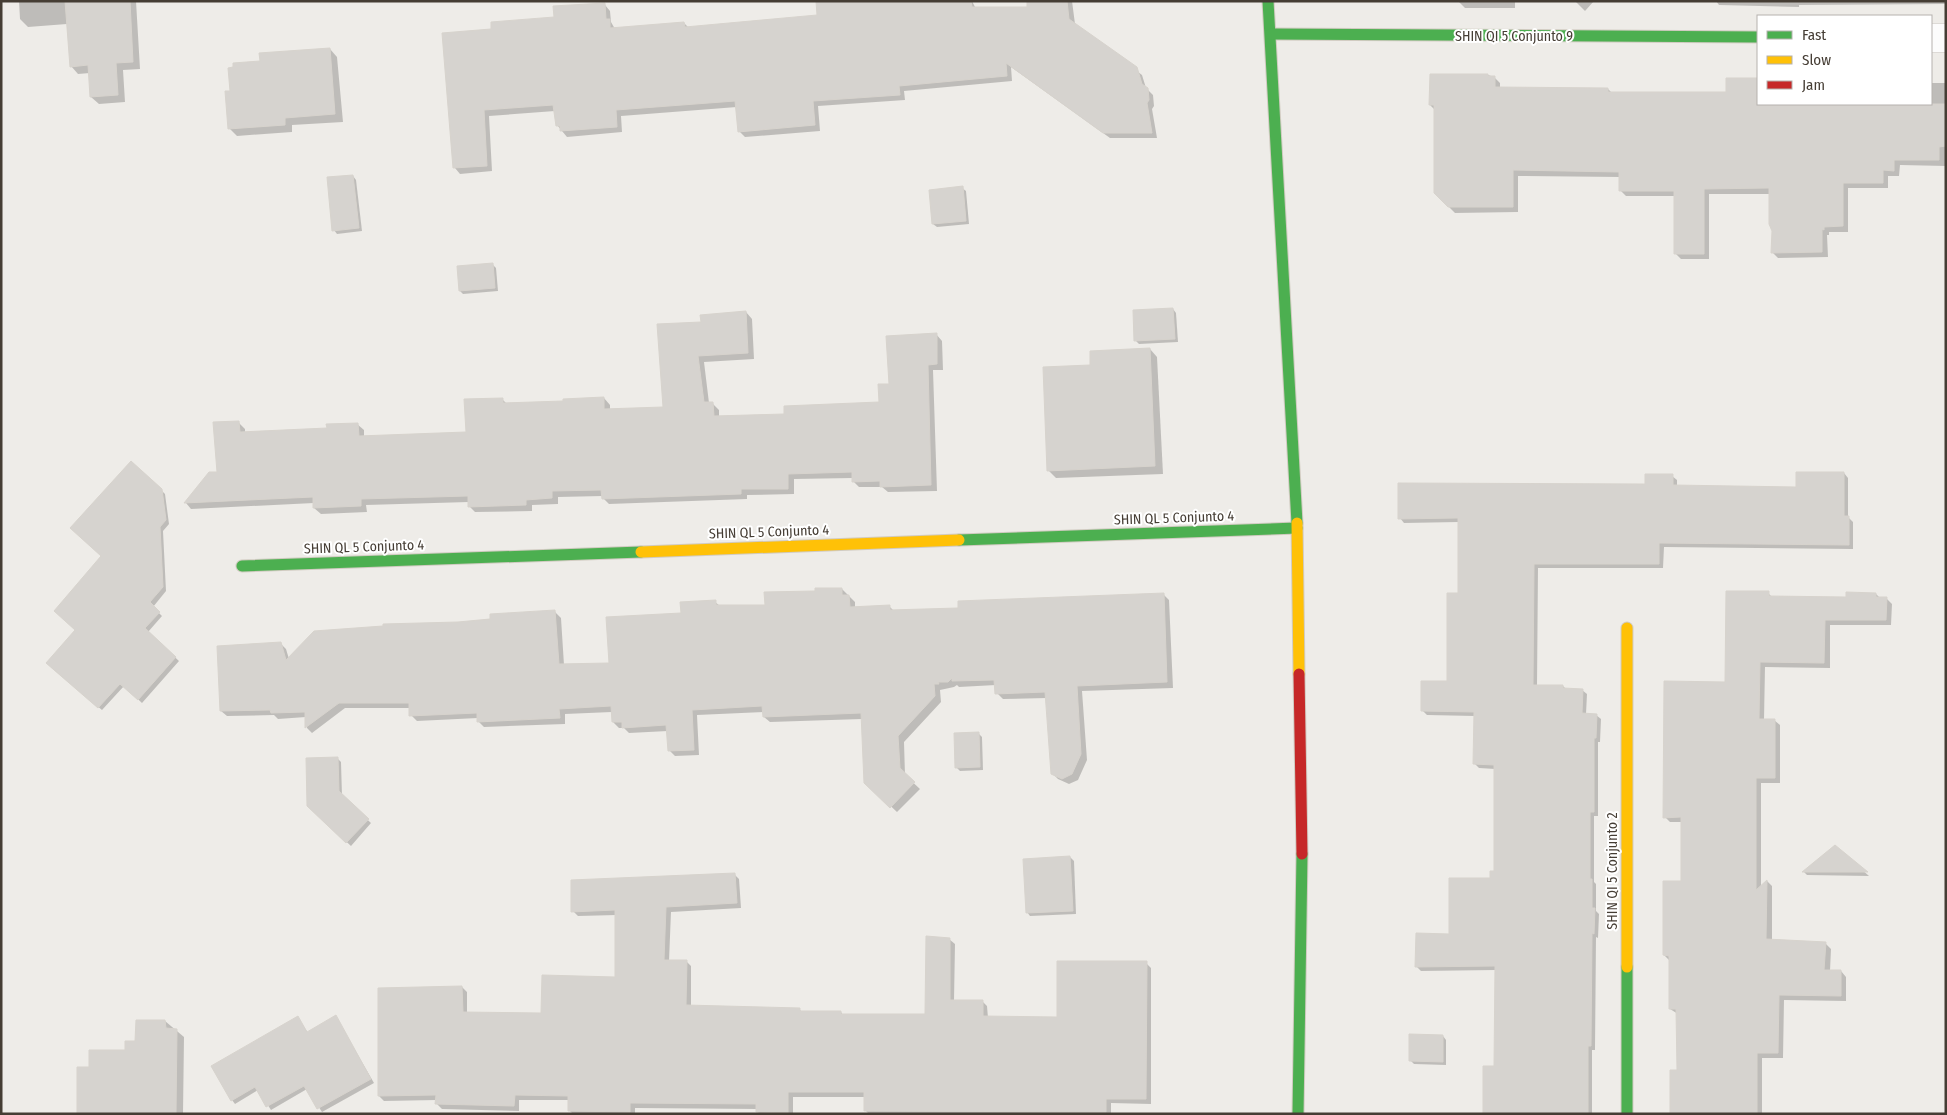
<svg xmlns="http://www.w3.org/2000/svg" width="1947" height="1115" viewBox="0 0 1947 1115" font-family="'Fira Sans Condensed',sans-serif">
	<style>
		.shadow { fill: #0003 }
		.building { fill: #d6d3cf; stroke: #d7d3cd }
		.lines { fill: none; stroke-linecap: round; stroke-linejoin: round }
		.street-casing { stroke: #cbc8c4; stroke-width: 29 }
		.fast-casing { stroke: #d1cbc1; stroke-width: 13 }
		.slow-casing { stroke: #d1cbc1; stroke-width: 13 }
		.jam-casing { stroke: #d1cbc1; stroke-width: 13 }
		.street { stroke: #fcfcfc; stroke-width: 28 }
		.fast { stroke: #4caf50; stroke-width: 11 }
		.slow { stroke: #ffc107; stroke-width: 11 }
		.jam { stroke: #c62828; stroke-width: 11 }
		.labels { text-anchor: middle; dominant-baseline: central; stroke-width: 4; stroke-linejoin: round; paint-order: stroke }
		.street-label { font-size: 14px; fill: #453d34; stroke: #fff }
	</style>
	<rect width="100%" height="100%" fill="#eeece8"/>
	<g class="shadow">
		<path d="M 19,1 L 136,1 L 140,69 L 123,70 L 125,102 L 99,104 L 91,97 L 90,73 L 78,74 L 71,66 L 67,24 L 28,27 L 20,19 Z"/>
		<path d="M 817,1 L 972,1 L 976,9 L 1028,9 L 1028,1 L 1072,1 L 1075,24 L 1142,75 L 1146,88 L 1153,95 L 1154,106 L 1152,109 L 1157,138 L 1110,138 L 1011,67 L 1012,81 L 904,91 L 905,100 L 818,106 L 820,131 L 745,137 L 739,131 L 737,107 L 621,116 L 622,132 L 567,137 L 557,125 L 555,111 L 489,116 L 492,171 L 460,174 L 455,168 L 492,30 L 555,18 L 605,5 L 610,11 L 611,22 L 615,29 L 684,23 L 689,28 L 818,16 Z"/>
		<path d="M 1458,1 L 1515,1 L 1515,8 L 1465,8 Z"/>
		<path d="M 1575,1 L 1594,1 L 1585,11 Z"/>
		<path d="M 1716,1 L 1946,1 L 1946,4 L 1799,5 L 1799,7 L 1719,5 Z"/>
		<path d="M 330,49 L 337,57 L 343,122 L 292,125 L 292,132 L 237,136 L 229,128 L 261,62 Z"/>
		<path d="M 1488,75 L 1494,77 L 1500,83 L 1500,88 L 1608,89 L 1612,93 L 1727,93 L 1727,79 L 1758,79 L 1758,104 L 1931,104 L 1931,83 L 1946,83 L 1946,166 L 1900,165 L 1899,176 L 1888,176 L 1888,188 L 1848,188 L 1848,232 L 1829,232 L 1829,235 L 1827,235 L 1828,257 L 1778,258 L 1772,252 L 1773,231 L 1770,194 L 1709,194 L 1709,259 L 1681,259 L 1675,253 L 1675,196 L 1626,196 L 1620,190 L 1620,177 L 1518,176 L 1518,212 L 1455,213 L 1435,193 L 1435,110 L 1430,105 Z"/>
		<path d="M 353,176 L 356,180 L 362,231 L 337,234 L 334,230 Z"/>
		<path d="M 962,188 L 966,191 L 969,224 L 937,227 L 933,224 Z"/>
		<path d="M 493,265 L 496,268 L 498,291 L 463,294 L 460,291 Z"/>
		<path d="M 1173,309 L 1176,313 L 1178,342 L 1139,344 L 1136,341 Z"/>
		<path d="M 746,312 L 752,319 L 754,359 L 704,362 L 709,403 L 712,403 L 719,410 L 719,417 L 786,416 L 880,403 L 890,385 L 936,334 L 942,341 L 943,370 L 933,370 L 937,491 L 888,492 L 882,487 L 859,487 L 853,481 L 853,478 L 794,479 L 794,494 L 747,495 L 747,499 L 609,504 L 603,498 L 603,496 L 558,497 L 558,504 L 532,505 L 532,511 L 475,512 L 469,506 L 469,502 L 366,505 L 367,512 L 321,514 L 314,508 L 314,503 L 191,509 L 186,503 L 210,474 L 218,473 L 239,423 L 245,429 L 245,433 L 328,429 L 357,424 L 364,430 L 364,437 L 467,433 L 502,399 L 507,404 L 564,402 L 604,398 L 610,405 L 610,410 L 664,408 L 702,323 Z"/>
		<path d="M 1150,349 L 1157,357 L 1163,474 L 1056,478 L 1048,470 L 1092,366 Z"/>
		<path d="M 1844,473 L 1848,478 L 1848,517 L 1853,522 L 1853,549 L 1664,547 L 1663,568 L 1538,568 L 1537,686 L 1563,686 L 1566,689 L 1582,690 L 1587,694 L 1586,714 L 1596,715 L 1601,719 L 1600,742 L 1598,742 L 1598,816 L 1594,816 L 1594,882 L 1596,884 L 1596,911 L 1599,914 L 1598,938 L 1596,937 L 1595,1050 L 1592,1050 L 1592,1114 L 1484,1114 L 1495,1067 L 1496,970 L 1421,971 L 1416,966 L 1450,935 L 1495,872 L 1495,769 L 1479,768 L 1475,764 L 1475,716 L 1427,715 L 1422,710 L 1448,683 L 1459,594 L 1459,522 L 1404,523 L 1400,518 L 1647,485 L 1672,476 L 1677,480 L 1677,486 L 1797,488 Z"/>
		<path d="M 161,490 L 165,494 L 169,524 L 163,531 L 166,591 L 153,607 L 162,616 L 148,632 L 179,661 L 142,703 L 124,686 L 102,710 L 51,667 L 77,630 Z"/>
		<path d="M 842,589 L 855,602 L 855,608 L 889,606 L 895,612 L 960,609 L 1163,594 L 1169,600 L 1173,688 L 1082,691 L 1087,760 L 1078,780 L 1069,784 L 1058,779 L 1052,773 L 1047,698 L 1003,699 L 997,693 L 996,685 L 959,687 L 957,685 L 954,687 L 940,690 L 941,702 L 904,742 L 905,775 L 920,789 L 897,812 L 865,782 L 862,719 L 770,722 L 764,717 L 764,712 L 697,715 L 699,755 L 675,756 L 669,750 L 668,731 L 629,733 L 624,728 L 619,728 L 613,722 L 612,712 L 565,714 L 565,724 L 484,727 L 478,721 L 478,718 L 417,721 L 411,715 L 410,708 L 345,708 L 312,733 L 307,728 L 306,717 L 278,719 L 274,715 L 227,716 L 221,711 L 280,643 L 286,649 L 289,659 L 458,623 L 555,612 L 561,618 L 564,665 L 610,665 L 682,614 L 715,602 L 720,606 L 766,606 L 816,592 Z"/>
		<path d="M 1768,593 L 1772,597 L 1847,598 L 1876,594 L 1880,598 L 1886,598 L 1892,604 L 1891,625 L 1830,625 L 1830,668 L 1765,667 L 1764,720 L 1774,720 L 1780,725 L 1780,783 L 1761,783 L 1761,887 L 1767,881 L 1772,886 L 1772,941 L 1825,943 L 1831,949 L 1830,971 L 1841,971 L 1846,977 L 1846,1001 L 1784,1000 L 1783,1058 L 1762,1058 L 1762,1114 L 1671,1114 L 1678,1071 L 1678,1014 L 1670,1009 L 1670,961 L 1664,955 L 1682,883 L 1683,822 L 1670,822 L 1665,817 Z"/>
		<path d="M 978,733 L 982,737 L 983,770 L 960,771 L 956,767 Z"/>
		<path d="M 337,758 L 341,762 L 342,796 L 371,823 L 351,846 L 308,806 Z"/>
		<path d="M 1835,846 L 1869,876 L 1807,875 L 1804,872 Z"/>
		<path d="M 1070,857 L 1074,861 L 1076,914 L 1030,916 L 1027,912 Z"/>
		<path d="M 734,874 L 739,879 L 741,908 L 671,912 L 669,961 L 686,961 L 691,966 L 691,1006 L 799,1009 L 803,1013 L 841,1012 L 843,1015 L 926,1015 L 949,939 L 955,944 L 954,1001 L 982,1001 L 987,1006 L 988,1018 L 1058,1018 L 1146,963 L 1151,968 L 1151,1104 L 1111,1103 L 1111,1114 L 869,1114 L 865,1110 L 866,1097 L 793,1097 L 793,1114 L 759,1114 L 757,1109 L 635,1108 L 635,1114 L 573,1114 L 569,1110 L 569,1100 L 519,1100 L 519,1111 L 442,1109 L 437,1104 L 437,1100 L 384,1101 L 379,1096 L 462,987 L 467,992 L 467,1014 L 542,1015 L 616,979 L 617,915 L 578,916 L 573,911 Z"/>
		<path d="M 336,1017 L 374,1083 L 322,1112 L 307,1089 L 271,1110 L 258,1090 L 235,1104 L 232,1100 L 298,1018 L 308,1033 Z"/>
		<path d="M 165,1021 L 184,1037 L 183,1114 L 107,1114 L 90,1068 L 126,1051 Z"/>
		<path d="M 1443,1036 L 1446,1040 L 1446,1065 L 1414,1064 L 1410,1060 Z"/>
	</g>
	<g class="building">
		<path d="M 65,1 L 130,1 L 133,62 L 116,63 L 118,95 L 90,97 L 88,65 L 70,67 Z"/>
		<path d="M 816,1 L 971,1 L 972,7 L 1027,7 L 1027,1 L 1067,1 L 1069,19 L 1137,67 L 1142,84 L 1148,88 L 1149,100 L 1147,103 L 1152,133 L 1103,133 L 1006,63 L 1007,76 L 899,86 L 900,95 L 813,101 L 815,125 L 738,132 L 735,101 L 616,110 L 617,127 L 560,131 L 560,126 L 556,126 L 553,105 L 484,110 L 487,166 L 453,168 L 442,33 L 491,29 L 491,22 L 554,17 L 553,6 L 605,3 L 606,19 L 610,19 L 610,28 L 684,22 L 685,27 L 817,15 Z"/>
		<path d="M 330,48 L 335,114 L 285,118 L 285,125 L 228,129 L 225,91 L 230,91 L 228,68 L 233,67 L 233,63 L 260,61 L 259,53 Z"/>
		<path d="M 1430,74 L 1488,74 L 1488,76 L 1495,76 L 1495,87 L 1608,88 L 1608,92 L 1726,92 L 1726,78 L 1758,78 L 1758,104 L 1946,104 L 1946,146 L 1939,147 L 1939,160 L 1894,160 L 1894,171 L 1883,170 L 1883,183 L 1843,183 L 1843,226 L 1824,227 L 1824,230 L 1822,229 L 1822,252 L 1771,253 L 1772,231 L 1769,224 L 1769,188 L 1704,189 L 1704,254 L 1674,254 L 1674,191 L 1619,191 L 1619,172 L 1513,170 L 1513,207 L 1448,207 L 1434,193 L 1434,105 L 1429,105 Z"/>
		<path d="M 353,175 L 359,228 L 332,231 L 327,177 Z"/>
		<path d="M 963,186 L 966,221 L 932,224 L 929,190 Z"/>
		<path d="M 493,263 L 495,288 L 459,291 L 457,266 Z"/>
		<path d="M 1173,308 L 1175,339 L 1134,341 L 1133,310 Z"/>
		<path d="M 746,311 L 748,353 L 698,356 L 704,402 L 713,402 L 714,416 L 784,414 L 784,406 L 879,402 L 878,384 L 889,384 L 886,336 L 937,333 L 937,364 L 928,365 L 931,485 L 880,487 L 880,481 L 852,482 L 852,472 L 788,474 L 788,489 L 741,489 L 741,494 L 602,499 L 601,490 L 552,491 L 552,498 L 526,500 L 526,505 L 468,507 L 468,496 L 361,499 L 361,506 L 313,508 L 313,497 L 184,503 L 209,472 L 217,472 L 213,422 L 239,421 L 240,432 L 327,428 L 326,424 L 358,423 L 359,436 L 466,432 L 464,399 L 503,398 L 503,403 L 563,401 L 563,399 L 604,397 L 604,409 L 663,407 L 657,324 L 701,322 L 700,315 Z"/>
		<path d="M 1150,348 L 1155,466 L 1047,471 L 1043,367 L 1090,365 L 1090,351 Z"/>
		<path d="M 131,461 L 162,489 L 166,520 L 160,527 L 163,587 L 150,602 L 160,612 L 145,628 L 176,657 L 138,700 L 120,684 L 98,708 L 46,663 L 75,630 L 54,611 L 101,556 L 70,528 Z"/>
		<path d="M 1796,472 L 1844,472 L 1844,516 L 1849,516 L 1849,545 L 1659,543 L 1659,564 L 1534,564 L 1533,685 L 1563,685 L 1563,688 L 1583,689 L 1582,713 L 1597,714 L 1596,738 L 1594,738 L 1594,812 L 1590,812 L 1590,879 L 1592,879 L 1592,908 L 1595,908 L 1594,934 L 1592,933 L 1591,1046 L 1588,1046 L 1588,1114 L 1483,1114 L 1483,1066 L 1494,1066 L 1495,966 L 1415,967 L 1416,933 L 1449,934 L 1449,878 L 1490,878 L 1490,871 L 1494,871 L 1494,765 L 1473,764 L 1474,712 L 1421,711 L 1421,681 L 1447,681 L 1447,593 L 1458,593 L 1458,518 L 1398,519 L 1398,483 L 1645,484 L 1645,474 L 1673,474 L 1673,485 L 1796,487 Z"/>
		<path d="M 815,588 L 842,588 L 842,595 L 849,595 L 850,607 L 890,605 L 890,610 L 958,608 L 958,601 L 1164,593 L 1167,682 L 1077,686 L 1081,754 L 1072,774 L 1062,779 L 1051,774 L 1045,692 L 995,694 L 994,680 L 952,681 L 952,678 L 948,682 L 938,682 L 939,684 L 934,684 L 935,696 L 898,736 L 900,768 L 915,782 L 890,808 L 864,783 L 861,713 L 763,717 L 762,706 L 692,710 L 694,750 L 668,751 L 666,725 L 622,728 L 622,722 L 612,722 L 611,706 L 559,709 L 560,718 L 477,722 L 477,713 L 409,716 L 409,703 L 339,703 L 305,728 L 305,712 L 271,713 L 270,710 L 220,711 L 217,646 L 281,642 L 286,660 L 314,631 L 383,626 L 383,624 L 458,622 L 490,619 L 490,614 L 555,610 L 559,664 L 609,663 L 606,617 L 681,613 L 680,602 L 716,600 L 716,605 L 765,605 L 764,592 L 815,591 Z"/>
		<path d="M 1726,591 L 1769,591 L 1769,596 L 1846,597 L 1846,592 L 1876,593 L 1876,597 L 1887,597 L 1886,620 L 1825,620 L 1824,663 L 1760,662 L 1759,719 L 1775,719 L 1775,778 L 1756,778 L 1756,890 L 1767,880 L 1766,939 L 1826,942 L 1824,970 L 1841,970 L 1841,996 L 1779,995 L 1778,1053 L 1757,1053 L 1757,1114 L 1670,1114 L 1670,1070 L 1677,1070 L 1676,1009 L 1669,1009 L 1669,956 L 1663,955 L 1663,881 L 1681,881 L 1681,817 L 1663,818 L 1664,681 L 1725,682 Z"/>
		<path d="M 979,732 L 980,767 L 955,768 L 954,733 Z"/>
		<path d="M 338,757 L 339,791 L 369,819 L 346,843 L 307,806 L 306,758 Z"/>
		<path d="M 1835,845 L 1868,872 L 1802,872 Z"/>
		<path d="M 1070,856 L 1073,911 L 1026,913 L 1023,859 Z"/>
		<path d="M 735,873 L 737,903 L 666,907 L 664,960 L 687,960 L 686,1005 L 800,1008 L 800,1011 L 841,1011 L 841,1014 L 925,1014 L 926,936 L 950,938 L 950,1000 L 983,1000 L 983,1016 L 1057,1017 L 1057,961 L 1147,961 L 1146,1099 L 1106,1099 L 1106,1112 L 864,1111 L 864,1092 L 788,1092 L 788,1113 L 756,1112 L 756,1104 L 630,1103 L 630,1112 L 568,1111 L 568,1096 L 515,1095 L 514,1106 L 435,1104 L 436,1095 L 378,1096 L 378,988 L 462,986 L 463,1012 L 541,1013 L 542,975 L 615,977 L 615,910 L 571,912 L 571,880 Z"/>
		<path d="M 336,1015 L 371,1079 L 317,1109 L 304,1086 L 266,1107 L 255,1087 L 231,1101 L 211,1066 L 298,1016 L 307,1032 Z"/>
		<path d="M 136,1020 L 165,1020 L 166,1028 L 177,1029 L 176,1114 L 77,1114 L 77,1067 L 89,1067 L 89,1050 L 125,1050 L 125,1041 L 135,1041 Z"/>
		<path d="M 1409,1034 L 1443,1035 L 1443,1062 L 1409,1061 Z"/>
	</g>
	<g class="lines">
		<defs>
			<path id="street" d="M 1931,38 L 1946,38"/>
			<g id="fast">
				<path d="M 1268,1 L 1297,523"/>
				<path d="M 1271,34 L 1758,37"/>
				<path d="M 959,540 L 1297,528"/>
				<path d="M 242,566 L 641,552"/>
				<path d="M 1627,967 L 1627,1114"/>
				<path d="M 1298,1114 L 1302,854"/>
			</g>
			<g id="slow">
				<path d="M 1297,523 L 1299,674"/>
				<path d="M 641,552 L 959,540"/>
				<path d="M 1627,628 L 1627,967"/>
			</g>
			<path id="jam" d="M 1299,674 L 1302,854"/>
		</defs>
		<use href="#street" class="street-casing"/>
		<use href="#fast" class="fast-casing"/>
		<use href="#slow" class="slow-casing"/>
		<use href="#jam" class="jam-casing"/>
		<use href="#street" class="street"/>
		<use href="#fast" class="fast"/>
		<use href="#slow" class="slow"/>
		<use href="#jam" class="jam"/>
	</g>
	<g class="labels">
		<g class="street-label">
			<text x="1514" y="36">SHIN QI 5 Conjunto 9</text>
			<text transform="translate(1174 518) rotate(-2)">SHIN QL 5 Conjunto 4</text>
			<text transform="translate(769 532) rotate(-2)">SHIN QL 5 Conjunto 4</text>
			<text transform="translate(364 547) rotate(-2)">SHIN QL 5 Conjunto 4</text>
			<text transform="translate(1612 871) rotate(-90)">SHIN QI 5 Conjunto 2</text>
		</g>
	</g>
	<rect width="1947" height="1115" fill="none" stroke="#453d34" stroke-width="5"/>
	<rect x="1757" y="15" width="175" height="90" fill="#ffffff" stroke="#b5b1ae"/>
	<rect x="1767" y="31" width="25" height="8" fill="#4caf50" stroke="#b5b1ae"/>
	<text x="1802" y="40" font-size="15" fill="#453d34">Fast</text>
	<rect x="1767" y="56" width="25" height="8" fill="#ffc107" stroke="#b5b1ae"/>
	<text x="1802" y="65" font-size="15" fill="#453d34">Slow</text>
	<rect x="1767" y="81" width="25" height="8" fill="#c62828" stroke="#b5b1ae"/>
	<text x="1802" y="90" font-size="15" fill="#453d34">Jam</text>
</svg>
